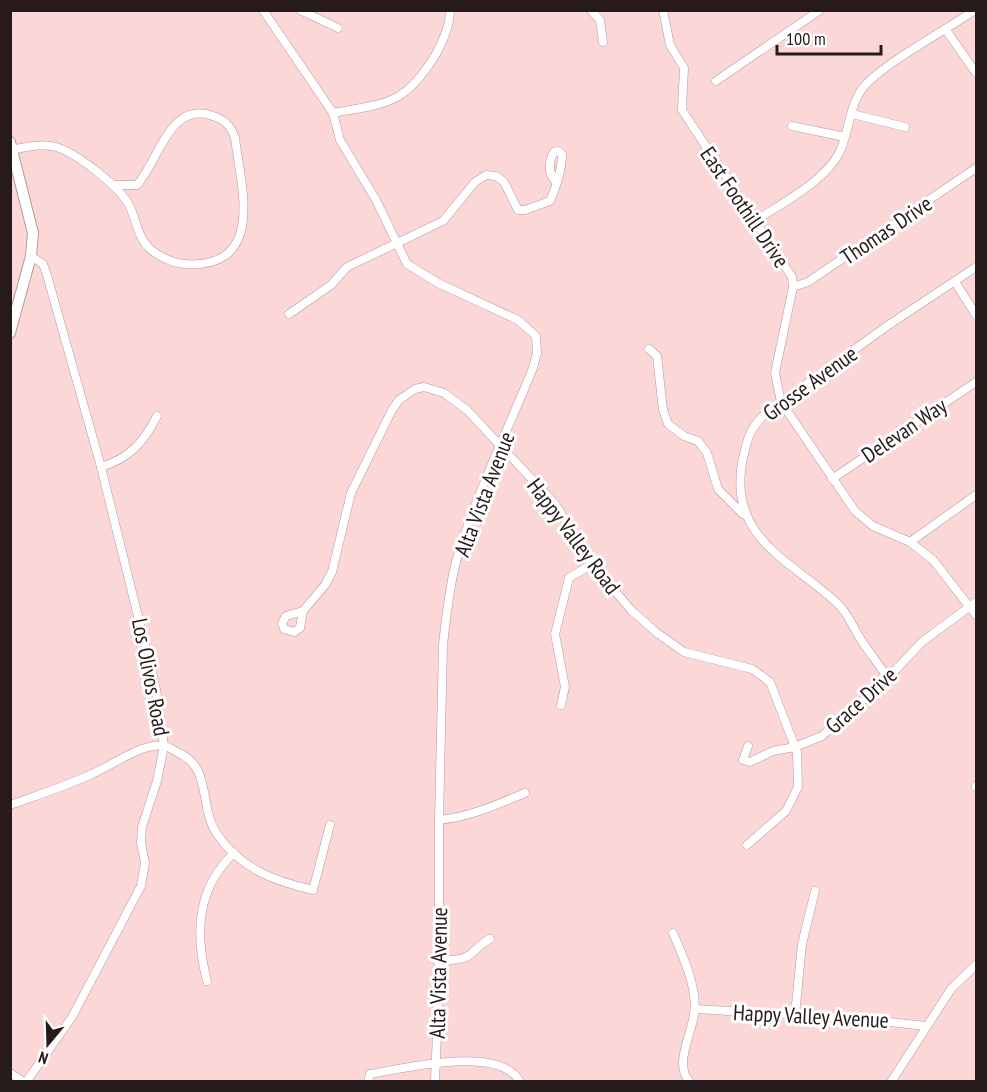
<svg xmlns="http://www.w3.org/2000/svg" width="987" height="1092" viewBox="0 0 987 1092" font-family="'PT Sans Narrow',sans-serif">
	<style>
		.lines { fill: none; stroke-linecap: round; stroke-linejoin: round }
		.street-casing { stroke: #ba9898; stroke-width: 9 }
		.secondary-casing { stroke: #ba9898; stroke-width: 12 }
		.street { stroke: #fff; stroke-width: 8 }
		.secondary { stroke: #fff; stroke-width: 10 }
		.labels { text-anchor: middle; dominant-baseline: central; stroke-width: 6; stroke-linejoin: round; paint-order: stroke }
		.street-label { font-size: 22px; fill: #271a1a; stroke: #fff }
	</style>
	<rect width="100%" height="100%" fill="#fbd7d7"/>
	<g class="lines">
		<defs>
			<g id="street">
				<path d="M 263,10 L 333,113 L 340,140 L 376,200 L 407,264 L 438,283 L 518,320 L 536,336 L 537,353 L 533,368 C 507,432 475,496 456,562 C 449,589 446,617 443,645 L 439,820 L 439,983 L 435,1082"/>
				<path d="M 300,10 L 338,28"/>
				<path d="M 591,10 L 600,20 L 603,42"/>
				<path d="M 663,10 L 670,45 L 684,68 L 682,110 L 792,277 L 793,287 L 775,373 L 781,402 L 855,511 L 873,526 L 910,542 L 933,560 L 976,615"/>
				<path d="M 946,30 L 976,73"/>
				<path d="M 716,81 L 820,10"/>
				<path d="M 333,113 C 388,103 405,105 436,54 C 443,41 450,26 450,10"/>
				<path d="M 852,114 L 905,127"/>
				<path d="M 792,126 L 845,137"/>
				<path d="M 10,150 C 25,147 41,143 56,147 C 76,153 121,187 130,207 C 136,220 138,237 149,248 C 164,261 181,266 200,264 C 264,258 240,181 235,138 C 231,126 225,120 213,116 C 170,100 159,160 137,185 L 112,185"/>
				<path d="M 755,221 C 782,203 829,179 841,149 C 849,129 850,106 862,89 C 879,66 949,28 975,10"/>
				<path d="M 955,282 L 976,315"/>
				<path d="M 793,287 L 808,282 L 976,168"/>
				<path d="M 289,314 L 331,285 L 347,267 L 443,221 L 475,182 L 486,175 L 496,176 L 504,182 L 518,210 L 525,210 L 550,201 C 556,187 562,169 562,154 L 558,151 L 554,152 C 548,163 548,173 556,182"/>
				<path d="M 649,349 L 657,356 L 663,410 L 668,424 L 684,436 L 698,441 L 707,453 L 718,489 L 743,514"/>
				<path d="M 101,467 C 130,458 144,442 157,416"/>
				<path d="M 832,479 L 976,382"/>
				<path d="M 910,542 L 976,495"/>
				<path d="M 303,611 L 286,616 L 282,623 L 284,629 L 294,632 L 300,628 L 303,611 L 325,585 L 332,572 L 351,493 L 392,410 L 399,400 L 415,389 L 424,387 L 444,393 L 467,410 L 556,505 L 592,564 L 631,610 L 657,633 L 684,652 L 752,669 L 770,682 L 797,752 L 798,787 L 786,811 L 747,845"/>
				<path d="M 888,678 C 879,665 870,653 861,640 C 854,629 848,614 839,605 C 793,561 729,540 742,463 C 746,443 749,429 764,415 L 887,326 L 976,267"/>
				<path d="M 561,705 L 565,687 L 555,634 L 569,578 L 592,564"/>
				<path d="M 748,746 L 743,760 L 750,762 L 773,751 L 795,747 L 822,736 L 888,678 L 923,641 L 976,602"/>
				<path d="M 976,787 L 976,786"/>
				<path d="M 10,805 C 38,795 66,786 92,774 C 111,766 143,742 164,746 C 168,746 173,750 177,752 C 213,767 198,806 217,834 C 241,869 274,881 313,890 L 330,825"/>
				<path d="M 439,820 C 470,817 496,805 525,793"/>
				<path d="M 673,933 C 683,957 698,988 694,1014 C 692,1034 673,1065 690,1082"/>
				<path d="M 437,961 C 448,960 462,961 471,954 C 478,948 481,943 490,939"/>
				<path d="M 207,981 C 195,934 196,889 234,853"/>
				<path d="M 695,1009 L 853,1018 L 926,1026"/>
				<path d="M 795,1015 L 802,944 L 815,891"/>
				<path d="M 10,1073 L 24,1082"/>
				<path d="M 26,1082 L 72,1017 L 141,886 L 145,863 L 141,843 L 142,827 L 157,781 L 164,746 L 156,689 L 101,467 L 47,275 L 43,264 L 31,256"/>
				<path d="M 368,1082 L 370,1074 C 403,1069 500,1044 520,1082"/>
				<path d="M 891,1082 L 951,989 L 976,965"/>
			</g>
			<path id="secondary" d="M 10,142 L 33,233 L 31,256 L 10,333"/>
		</defs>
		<use href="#street" class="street-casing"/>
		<use href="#secondary" class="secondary-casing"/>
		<use href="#street" class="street"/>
		<use href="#secondary" class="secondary"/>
	</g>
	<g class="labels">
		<g class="street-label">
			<text transform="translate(745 207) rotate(56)">East Foothill Drive</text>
			<text transform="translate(886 230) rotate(-34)">Thomas Drive</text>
			<text transform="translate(810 383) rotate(-36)">Grosse Avenue</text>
			<text transform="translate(904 430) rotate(-34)">Delevan Way</text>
			<text transform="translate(484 494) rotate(-69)">Alta Vista Avenue</text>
			<text transform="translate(574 536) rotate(53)">Happy Valley Road</text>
			<text transform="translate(151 677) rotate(79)">Los Olivos Road</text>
			<text transform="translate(861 700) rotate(-42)">Grace Drive</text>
			<text transform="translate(438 973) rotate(-89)">Alta Vista Avenue</text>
			<text transform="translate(811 1016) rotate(3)">Happy Valley Avenue</text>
		</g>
	</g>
	<rect width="987" height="1092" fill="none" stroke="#271a1a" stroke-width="24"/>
	<g transform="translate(48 1044) rotate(199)" stroke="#ffffff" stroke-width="4.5" paint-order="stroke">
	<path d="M0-4.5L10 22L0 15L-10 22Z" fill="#271a1a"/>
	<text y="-9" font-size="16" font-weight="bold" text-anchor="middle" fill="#271a1a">N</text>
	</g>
	<path d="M777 45v9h104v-9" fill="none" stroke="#271a1a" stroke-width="3"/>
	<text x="786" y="45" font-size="18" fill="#271a1a" stroke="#ffffff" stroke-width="4.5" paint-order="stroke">100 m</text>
</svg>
